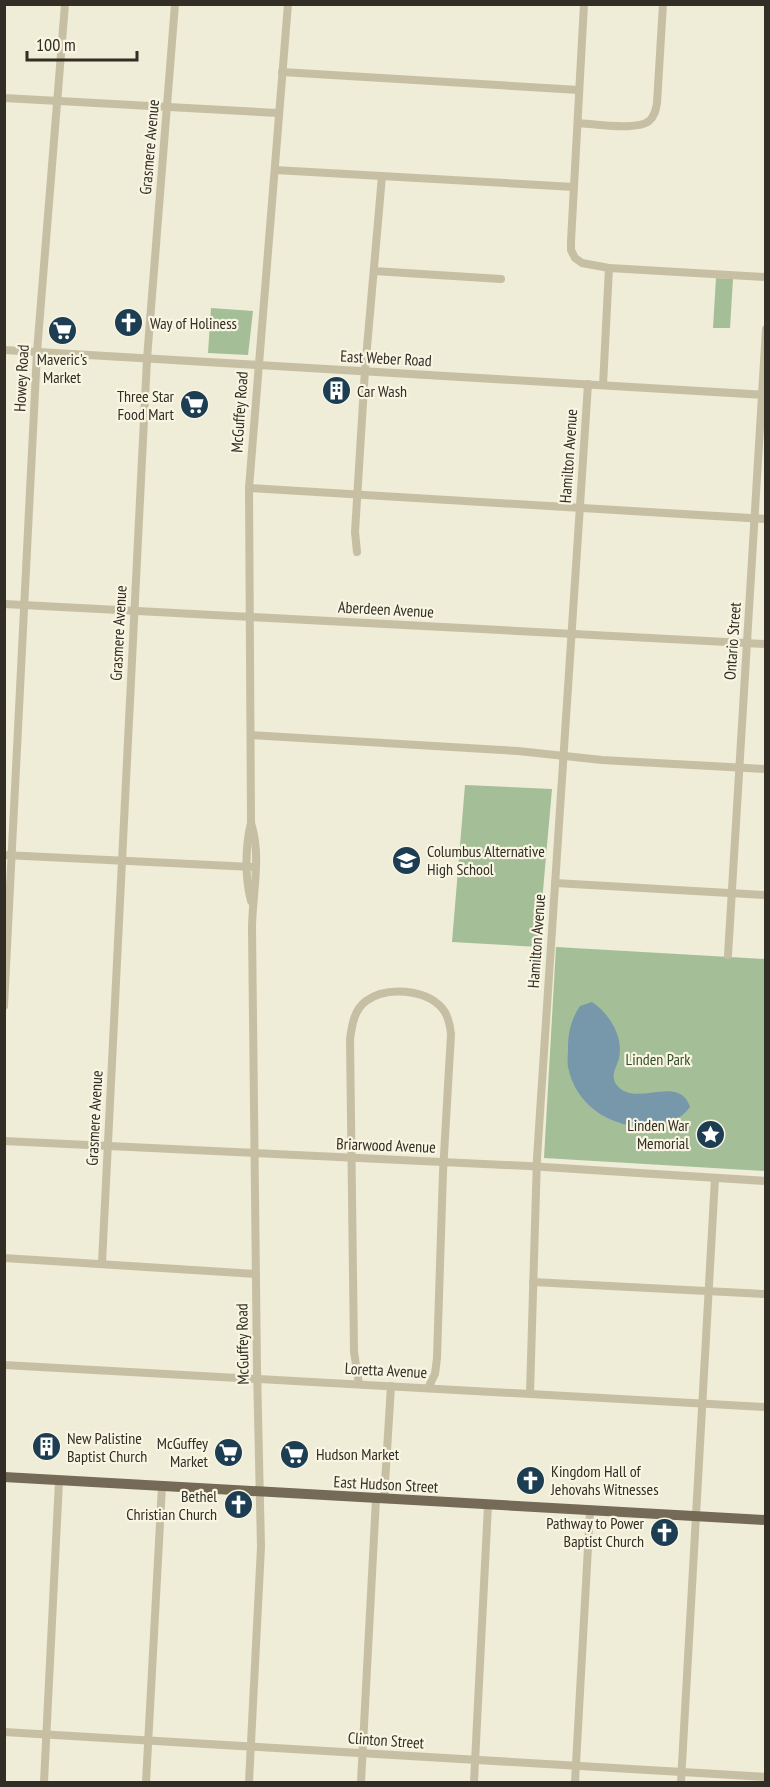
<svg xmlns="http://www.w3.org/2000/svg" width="770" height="1787" viewBox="0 0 770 1787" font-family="'PT Sans Narrow',sans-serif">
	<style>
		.green { fill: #a4be98 }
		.water { fill: #7798ab }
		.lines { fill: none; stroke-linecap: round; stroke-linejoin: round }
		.minor { stroke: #c7bfa3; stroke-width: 8 }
		.major { stroke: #746a56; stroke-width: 10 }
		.labels { text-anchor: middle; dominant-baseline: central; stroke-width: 4.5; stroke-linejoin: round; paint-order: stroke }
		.street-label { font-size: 16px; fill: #322d25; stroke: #f8f5e2 }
		.poi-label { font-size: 16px; fill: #322d25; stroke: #f8f5e2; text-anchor: start }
		.park-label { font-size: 16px; fill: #354f2a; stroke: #f8f5e2 }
	</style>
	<rect width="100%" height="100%" fill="#efecd7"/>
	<g class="green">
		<path d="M 716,278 L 733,279 L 730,328 L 713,328 Z"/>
		<path d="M 211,308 L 253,311 L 248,355 L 208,353 Z"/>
		<path d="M 465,785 L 552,789 L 538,947 L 452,942 Z"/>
		<path d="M 556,947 L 765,959 L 765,1171 L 544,1158 Z"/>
	</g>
	<path class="water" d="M 592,1002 C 609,1013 624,1037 619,1058 C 617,1067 610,1075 616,1084 C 634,1110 679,1072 690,1107 C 682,1118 671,1123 659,1125 C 619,1133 576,1109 568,1067 C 567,1061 568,1055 568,1049 C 568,1032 571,1020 580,1006 Z"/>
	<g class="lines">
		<g class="minor">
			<path d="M 584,4 L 571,241 L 571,250 L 575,258 L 582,263 L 609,268 L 766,277"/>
			<path d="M 282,72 L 579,90"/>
			<path d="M 4,98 L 278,113"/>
			<path d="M 578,123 C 594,124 637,131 649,121 C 655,116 656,109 657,103 L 663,4"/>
			<path d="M 275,170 L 574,187"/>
			<path d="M 374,271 L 501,279"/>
			<path d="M 4,350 L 766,395"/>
			<path d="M 603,385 L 609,268"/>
			<path d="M 249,488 L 766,519"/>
			<path d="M 357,552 L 355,532 L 365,370 L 382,176"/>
			<path d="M 4,604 L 766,644"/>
			<path d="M 251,735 L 518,751 L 602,760 L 766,769"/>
			<path d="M 4,855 L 253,867"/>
			<path d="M 555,883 L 766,895"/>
			<path d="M 251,901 C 245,878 245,847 251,823 L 249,488 L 288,4"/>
			<path d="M 728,955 L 766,329"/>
			<path d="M 4,1006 L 37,352 L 65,4"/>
			<path d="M 4,1141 L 528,1166 L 766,1181"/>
			<path d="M 4,1258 L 256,1274"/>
			<path d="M 102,1263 L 147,359 L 175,4"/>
			<path d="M 533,1282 L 766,1294"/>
			<path d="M 4,1365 L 766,1407"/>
			<path d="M 359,1384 L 354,1352 L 350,1039 C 352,1025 354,1010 366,1001 C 386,986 425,989 442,1008 C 448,1015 450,1024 451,1034 L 443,1172 L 437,1358 L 435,1374 L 428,1388"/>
			<path d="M 530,1393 L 537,1158 L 588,384"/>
			<path d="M 384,1499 L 391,1386"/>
			<path d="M 4,1732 L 766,1777"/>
			<path d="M 44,1782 L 59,1481"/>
			<path d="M 146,1782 L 162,1486"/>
			<path d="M 249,1782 L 261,1547 L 257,1370 L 252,929 C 252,895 262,857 251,823"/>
			<path d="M 361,1782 L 376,1499"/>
			<path d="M 474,1782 L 488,1505"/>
			<path d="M 575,1782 L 590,1511"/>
			<path d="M 681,1782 L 715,1178"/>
		</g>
		<path class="major" d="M 4,1477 L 766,1520"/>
	</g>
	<defs>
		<symbol id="church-disc" viewBox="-11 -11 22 22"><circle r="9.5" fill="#1c3d52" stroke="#f8f5e2"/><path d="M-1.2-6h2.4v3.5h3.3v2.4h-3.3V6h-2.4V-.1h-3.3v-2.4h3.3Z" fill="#fff"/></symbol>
		<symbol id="supermarket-disc" viewBox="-11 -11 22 22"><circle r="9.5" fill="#1c3d52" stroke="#f8f5e2"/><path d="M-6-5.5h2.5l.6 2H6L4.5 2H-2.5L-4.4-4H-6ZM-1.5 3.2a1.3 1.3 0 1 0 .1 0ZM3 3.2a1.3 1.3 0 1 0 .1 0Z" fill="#fff"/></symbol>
		<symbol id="building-disc" viewBox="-11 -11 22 22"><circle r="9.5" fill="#1c3d52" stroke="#f8f5e2"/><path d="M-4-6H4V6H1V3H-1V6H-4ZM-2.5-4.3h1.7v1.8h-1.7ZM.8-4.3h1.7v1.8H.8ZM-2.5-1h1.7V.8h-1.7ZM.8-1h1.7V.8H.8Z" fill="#fff"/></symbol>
		<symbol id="school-disc" viewBox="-11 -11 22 22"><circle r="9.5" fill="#1c3d52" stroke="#f8f5e2"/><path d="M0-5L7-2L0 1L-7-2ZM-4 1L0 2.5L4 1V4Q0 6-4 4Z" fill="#fff"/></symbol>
		<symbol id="sight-disc" viewBox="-11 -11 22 22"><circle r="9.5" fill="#1c3d52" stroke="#f8f5e2"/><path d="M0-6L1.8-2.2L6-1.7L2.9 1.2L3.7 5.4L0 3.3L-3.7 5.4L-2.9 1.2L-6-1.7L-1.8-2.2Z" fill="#fff"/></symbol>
	</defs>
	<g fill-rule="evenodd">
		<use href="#church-disc" x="112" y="306" width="33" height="33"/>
		<use href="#supermarket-disc" x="46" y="314" width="33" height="33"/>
		<use href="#building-disc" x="320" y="374" width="33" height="33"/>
		<use href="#supermarket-disc" x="178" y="388" width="33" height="33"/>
		<use href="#school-disc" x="390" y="844" width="33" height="33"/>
		<use href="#sight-disc" x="694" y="1118" width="33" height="33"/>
		<use href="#building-disc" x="30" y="1430" width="33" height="33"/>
		<use href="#supermarket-disc" x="212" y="1436" width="33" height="33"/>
		<use href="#supermarket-disc" x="278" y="1438" width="33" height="33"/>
		<use href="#church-disc" x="514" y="1464" width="33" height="33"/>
		<use href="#church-disc" x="222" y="1488" width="33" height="33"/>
		<use href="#church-disc" x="648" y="1516" width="33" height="33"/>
	</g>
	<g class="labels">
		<g class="street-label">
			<text transform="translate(149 147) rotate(-85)">Grasmere Avenue</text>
			<text transform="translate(386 358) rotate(3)">East Weber Road</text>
			<text transform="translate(21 378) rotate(-87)">Howey Road</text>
			<text transform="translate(239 412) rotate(-86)">McGuffey Road</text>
			<text transform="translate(568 456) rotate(-86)">Hamilton Avenue</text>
			<text transform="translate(386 609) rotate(3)">Aberdeen Avenue</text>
			<text transform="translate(118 633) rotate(-87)">Grasmere Avenue</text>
			<text transform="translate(732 641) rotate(-86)">Ontario Street</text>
			<text transform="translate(536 941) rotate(-86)">Hamilton Avenue</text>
			<text transform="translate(94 1118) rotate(-87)">Grasmere Avenue</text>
			<text transform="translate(386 1145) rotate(2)">Briarwood Avenue</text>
			<text transform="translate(242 1344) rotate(-91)">McGuffey Road</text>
			<text transform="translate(386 1370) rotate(3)">Loretta Avenue</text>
			<text transform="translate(386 1484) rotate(3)">East Hudson Street</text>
			<text transform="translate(386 1740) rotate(4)">Clinton Street</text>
		</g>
		<g class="poi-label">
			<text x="150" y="323">Way of Holiness</text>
			<text x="62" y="359" text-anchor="middle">Maveric's<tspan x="62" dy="18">Market</tspan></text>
			<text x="357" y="391">Car Wash</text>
			<text x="174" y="396" text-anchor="end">Three Star<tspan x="174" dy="18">Food Mart</tspan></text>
			<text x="427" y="851">Columbus Alternative<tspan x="427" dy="18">High School</tspan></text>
			<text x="689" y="1125" text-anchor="end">Linden War<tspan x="689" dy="18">Memorial</tspan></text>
			<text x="67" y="1438">New Palistine<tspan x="67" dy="18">Baptist Church</tspan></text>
			<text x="208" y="1443" text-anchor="end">McGuffey<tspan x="208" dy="18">Market</tspan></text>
			<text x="316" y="1454">Hudson Market</text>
			<text x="551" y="1471">Kingdom Hall of<tspan x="551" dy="18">Jehovahs Witnesses</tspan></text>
			<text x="217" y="1496" text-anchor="end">Bethel<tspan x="217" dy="18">Christian Church</tspan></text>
			<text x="644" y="1523" text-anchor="end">Pathway to Power<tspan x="644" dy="18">Baptist Church</tspan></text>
		</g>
		<g class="park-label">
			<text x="658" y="1059">Linden Park</text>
		</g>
	</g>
	<rect width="770" height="1787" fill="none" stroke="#322d25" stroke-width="12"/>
	<path d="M27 51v9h110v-9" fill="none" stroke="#322d25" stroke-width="3"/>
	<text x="36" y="51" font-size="18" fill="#322d25" stroke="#f8f5e2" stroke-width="4.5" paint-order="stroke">100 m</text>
</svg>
